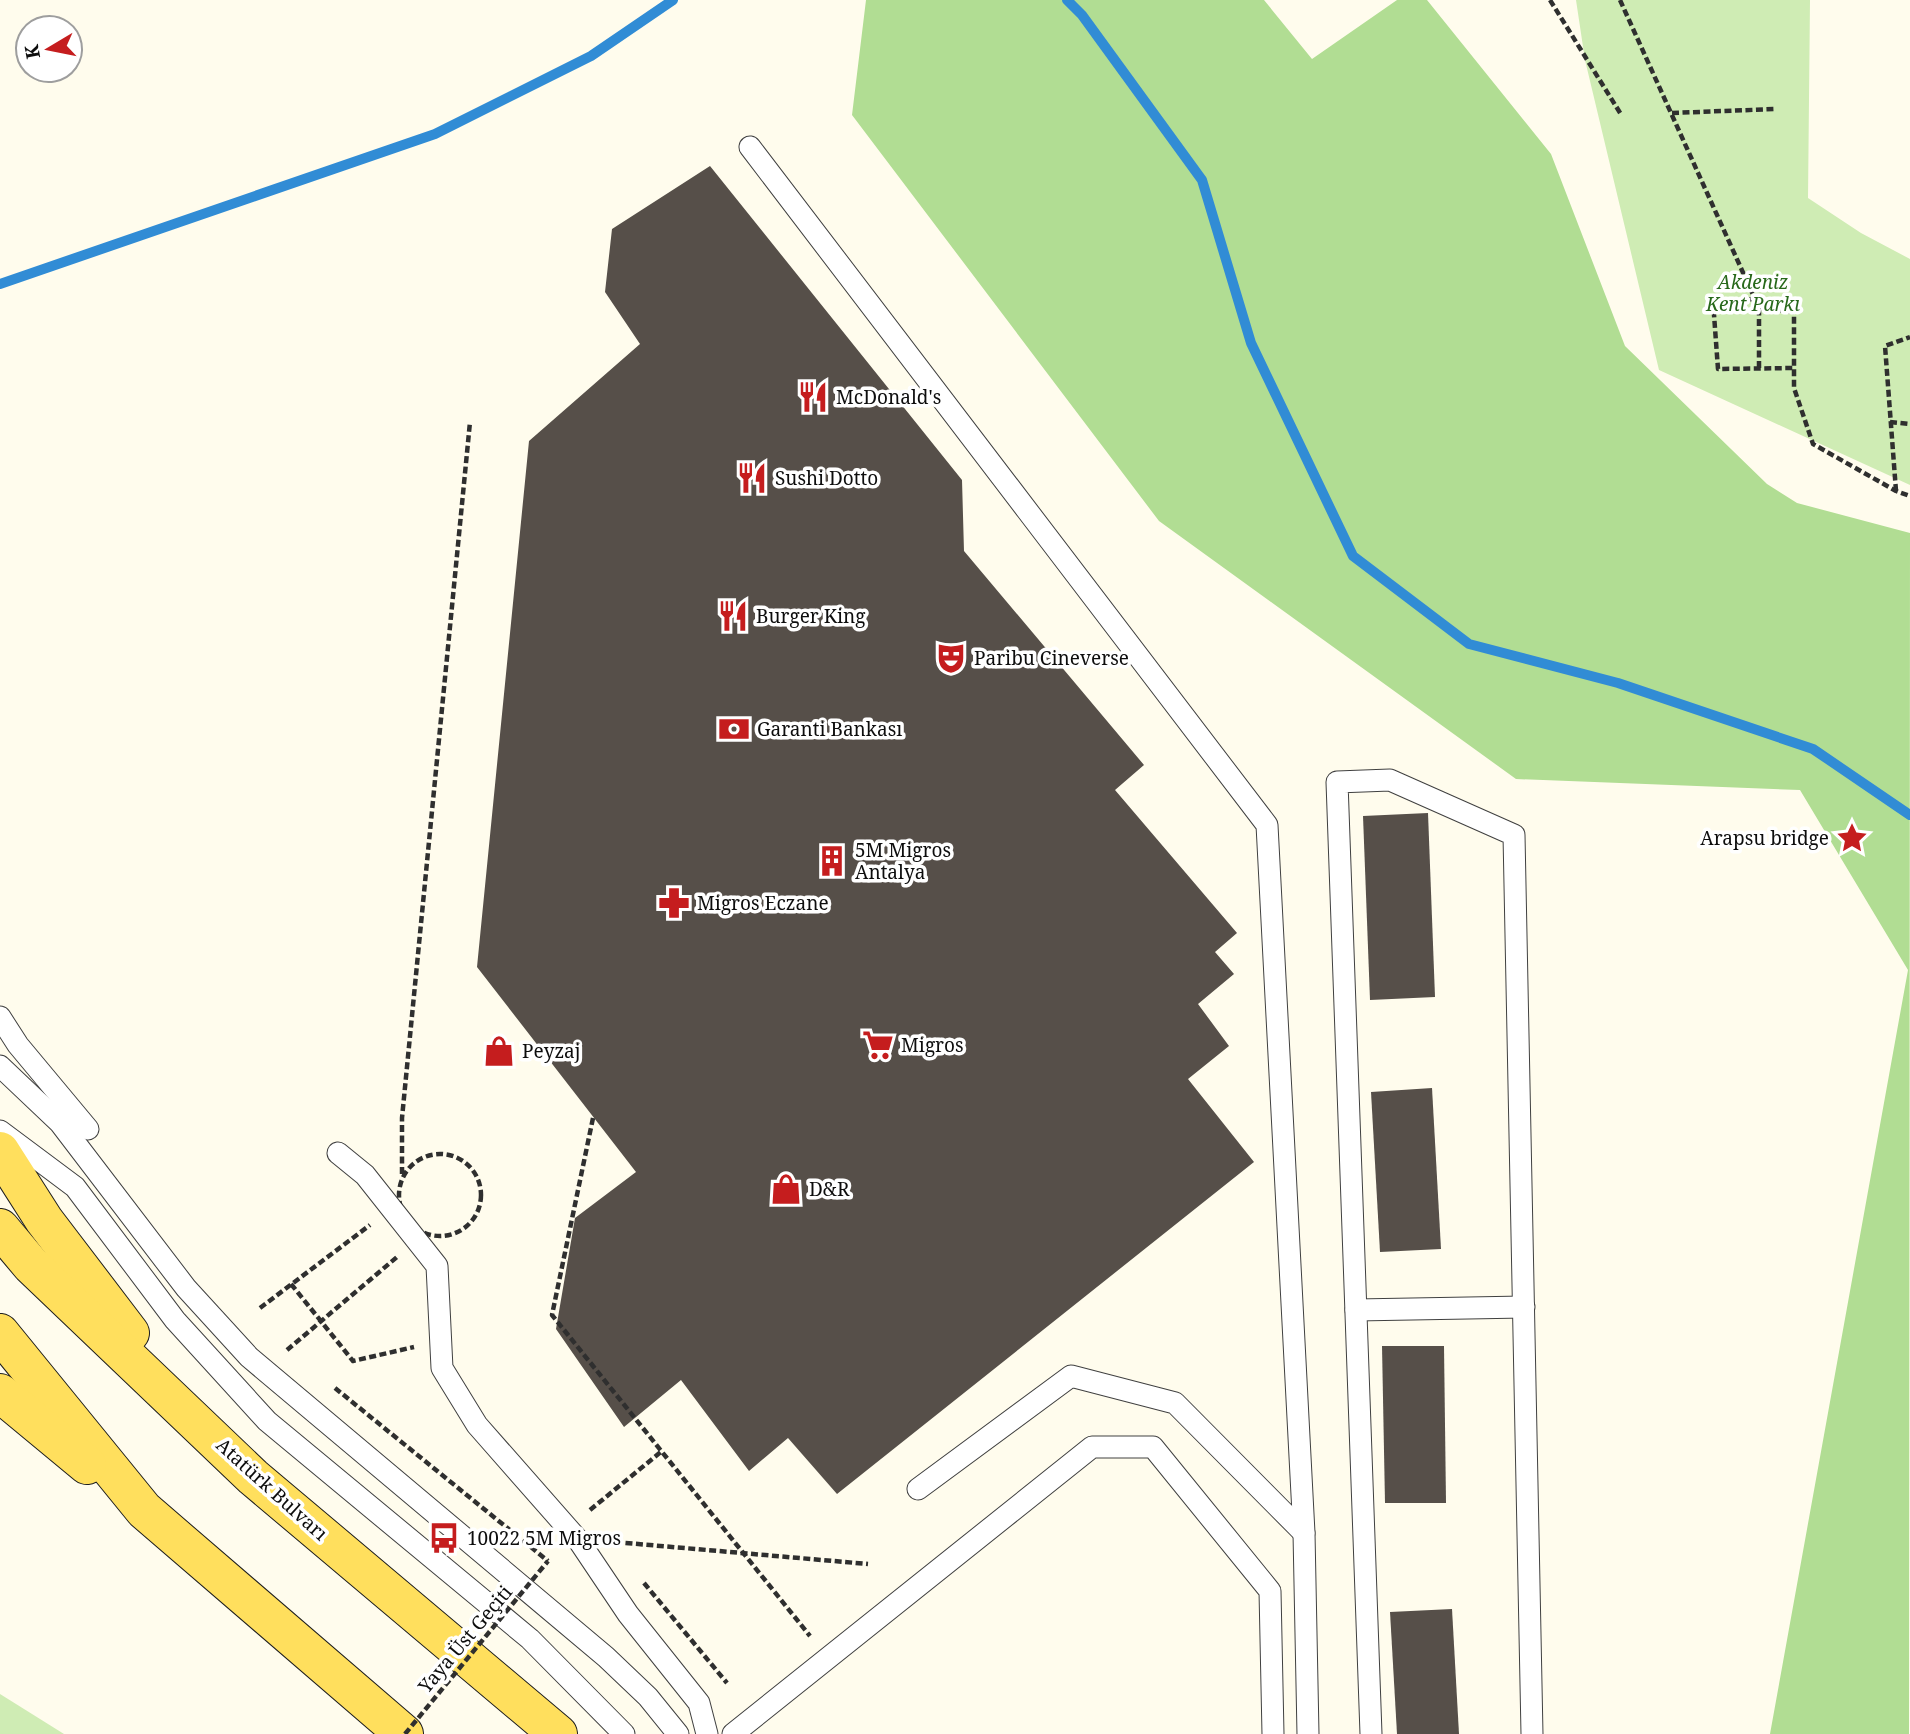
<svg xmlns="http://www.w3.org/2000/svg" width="1910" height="1734" viewBox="0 0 1910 1734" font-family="'Noto Serif',serif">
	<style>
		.green { fill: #cfecb4 }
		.forest { fill: #b1dd93 }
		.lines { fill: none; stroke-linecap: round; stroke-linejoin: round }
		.stream { stroke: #318cd5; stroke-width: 10 }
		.building { fill: #564f49 }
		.lane-casing { stroke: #404040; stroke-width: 23 }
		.primary-casing { stroke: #1e1e1e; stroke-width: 40 }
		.path { stroke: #2f2f2f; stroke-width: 4.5; stroke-dasharray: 7 3.5; stroke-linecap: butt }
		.lane { stroke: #fff; stroke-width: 21 }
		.primary { stroke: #ffdf5d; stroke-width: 38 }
		.path-bridge { stroke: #2f2f2f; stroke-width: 4.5; stroke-dasharray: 7 3.5; stroke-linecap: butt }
		.labels { text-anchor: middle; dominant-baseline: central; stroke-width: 7; stroke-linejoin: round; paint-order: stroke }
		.park-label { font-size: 19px; font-style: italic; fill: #27681a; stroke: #fff }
		.poi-label { font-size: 19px; fill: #0d0d0d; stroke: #fff; text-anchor: start }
		.street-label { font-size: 19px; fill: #0d0d0d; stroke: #fff }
	</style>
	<rect width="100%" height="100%" fill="#fffced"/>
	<g class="green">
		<path d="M 1576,0 L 1810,0 L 1808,198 L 1861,233 L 1910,259 L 1910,485 L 1659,370 L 1585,60 Z"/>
		<path d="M 0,1694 L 64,1734 L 0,1734 Z"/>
	</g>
	<path class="forest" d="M 866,0 L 1264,0 L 1312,59 L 1397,0 L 1427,0 L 1551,154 L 1625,346 L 1767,484 L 1797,503 L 1910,533 L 1909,1734 L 1770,1734 L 1908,970 L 1800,790 L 1516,779 L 1159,521 L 852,115 Z"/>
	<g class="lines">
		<g class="stream">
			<path d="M 1067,0 L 1082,15 L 1202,180 L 1251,343 L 1353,556 L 1469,644 L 1618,683 L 1813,749 L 1910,815"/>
			<path d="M 0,284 L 435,134 L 591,56 L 673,0"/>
		</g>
	</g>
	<g class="building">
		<path d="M 710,166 L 962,480 L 964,551 L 1144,765 L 1115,790 L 1237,933 L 1215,952 L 1234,974 L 1198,1004 L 1229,1046 L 1188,1079 L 1254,1162 L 837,1494 L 788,1438 L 749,1471 L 681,1380 L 624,1427 L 556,1329 L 575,1218 L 636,1172 L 477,967 L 529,441 L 640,344 L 605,292 L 612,229 Z"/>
		<path d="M 1428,813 L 1435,997 L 1370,1000 L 1363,816 Z"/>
		<path d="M 1432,1088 L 1441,1249 L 1380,1252 L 1371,1092 Z"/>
		<path d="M 1382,1346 L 1444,1346 L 1446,1503 L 1385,1503 Z"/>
		<path d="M 1452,1609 L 1459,1734 L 1397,1734 L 1390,1612 Z"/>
	</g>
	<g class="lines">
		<defs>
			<g id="lane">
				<path d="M 750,147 L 1267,825 L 1304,1533 L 1308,1734"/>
				<path d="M 0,1017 L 18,1045 L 88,1129"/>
				<path d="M 0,1066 L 60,1123 L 186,1288 L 249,1357 L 606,1657 L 648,1697 L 678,1734"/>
				<path d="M 0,1131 L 75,1187 L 175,1320 L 267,1421 L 530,1639 L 624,1734"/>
				<path d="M 338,1153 L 365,1175 L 437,1266 L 442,1368 L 477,1425 L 579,1541 L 628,1614 L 699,1703 L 707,1734"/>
				<path d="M 1356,1310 L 1524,1307"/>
				<path d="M 918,1489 L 1071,1376 L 1175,1403 L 1304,1533"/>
				<path d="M 733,1734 L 1092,1447 L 1153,1447 L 1270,1591 L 1273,1734"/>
				<path d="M 1371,1734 L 1337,782 L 1390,780 L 1514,835 L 1532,1734"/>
			</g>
			<g id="primary">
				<path d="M 0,1151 L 44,1220 L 130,1333"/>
				<path d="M 0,1228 L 31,1265 L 253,1477 L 558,1734"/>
				<path d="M 0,1333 L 144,1510 L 404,1734"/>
				<path d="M 0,1393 L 87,1465"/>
			</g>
		</defs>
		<use href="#lane" class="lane-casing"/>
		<use href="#primary" class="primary-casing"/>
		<g class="path">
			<path d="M 1550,0 L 1622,116"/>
			<path d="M 1620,0 L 1759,308 L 1794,312 L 1794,388 L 1813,444 L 1896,491 L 1910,496"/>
			<path d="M 1672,113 L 1775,109"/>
			<path d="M 1756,299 L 1713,301 L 1718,369 L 1794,368"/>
			<path d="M 1759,368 L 1759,308"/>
			<path d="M 1890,422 L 1910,424"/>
			<path d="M 1896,491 L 1885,346 L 1910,337"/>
			<path d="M 593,1118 L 552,1315 L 810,1636"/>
			<circle cx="440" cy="1195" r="41"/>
			<path d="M 402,1174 L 402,1118 L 470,422"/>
			<path d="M 291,1284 L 353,1361 L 414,1347"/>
			<path d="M 260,1308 L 370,1225"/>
			<path d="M 287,1350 L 397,1257"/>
			<path d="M 335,1388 L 548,1561"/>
			<path d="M 590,1510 L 662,1451"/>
			<path d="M 615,1542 L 868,1564"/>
			<path d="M 644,1583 L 727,1683"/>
		</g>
		<use href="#lane" class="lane"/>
		<use href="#primary" class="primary"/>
		<path class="path-bridge" d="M 405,1734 L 548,1561"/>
	</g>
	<defs>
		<symbol id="restaurant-bare" viewBox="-9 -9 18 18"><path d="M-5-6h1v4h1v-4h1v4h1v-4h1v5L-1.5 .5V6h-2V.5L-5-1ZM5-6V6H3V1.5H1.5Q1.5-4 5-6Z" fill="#c51d1e" stroke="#fff" stroke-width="2.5" paint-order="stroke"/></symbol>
		<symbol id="theatre-bare" viewBox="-9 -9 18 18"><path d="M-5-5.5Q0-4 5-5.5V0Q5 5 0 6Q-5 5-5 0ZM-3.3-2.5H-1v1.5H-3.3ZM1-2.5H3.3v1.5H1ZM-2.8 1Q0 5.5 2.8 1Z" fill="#c51d1e" stroke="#fff" stroke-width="2.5" paint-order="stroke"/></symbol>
		<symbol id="bank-bare" viewBox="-9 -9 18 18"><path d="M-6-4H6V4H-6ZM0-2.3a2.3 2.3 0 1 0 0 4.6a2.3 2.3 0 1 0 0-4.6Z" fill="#c51d1e" stroke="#fff" stroke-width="2.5" paint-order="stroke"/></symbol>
		<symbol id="sight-bare" viewBox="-9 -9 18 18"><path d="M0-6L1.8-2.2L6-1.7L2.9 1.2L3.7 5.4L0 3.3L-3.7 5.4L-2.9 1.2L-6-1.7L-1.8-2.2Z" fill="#c51d1e" stroke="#fff" stroke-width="2.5" paint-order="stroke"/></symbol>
		<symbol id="building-bare" viewBox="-9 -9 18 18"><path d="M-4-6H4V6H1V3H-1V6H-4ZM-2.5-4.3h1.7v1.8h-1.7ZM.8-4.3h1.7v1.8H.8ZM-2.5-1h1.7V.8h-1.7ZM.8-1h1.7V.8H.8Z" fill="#c51d1e" stroke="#fff" stroke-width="2.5" paint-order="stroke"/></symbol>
		<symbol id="pharmacy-bare" viewBox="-9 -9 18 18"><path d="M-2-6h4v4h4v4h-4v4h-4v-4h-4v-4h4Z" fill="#c51d1e" stroke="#fff" stroke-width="2.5" paint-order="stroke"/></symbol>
		<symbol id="supermarket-bare" viewBox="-9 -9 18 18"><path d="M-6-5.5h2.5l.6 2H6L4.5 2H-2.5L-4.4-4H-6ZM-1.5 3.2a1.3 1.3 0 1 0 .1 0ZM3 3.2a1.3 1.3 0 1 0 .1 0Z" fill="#c51d1e" stroke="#fff" stroke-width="2.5" paint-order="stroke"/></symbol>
		<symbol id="shop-bare" viewBox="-9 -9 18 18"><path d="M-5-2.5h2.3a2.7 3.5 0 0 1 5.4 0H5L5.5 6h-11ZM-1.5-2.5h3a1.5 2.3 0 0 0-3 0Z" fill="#c51d1e" stroke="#fff" stroke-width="2.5" paint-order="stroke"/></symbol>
		<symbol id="bus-bare" viewBox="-9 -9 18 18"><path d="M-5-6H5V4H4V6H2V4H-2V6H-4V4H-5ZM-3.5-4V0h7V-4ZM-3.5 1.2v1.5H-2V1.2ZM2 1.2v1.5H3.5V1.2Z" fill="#c51d1e" stroke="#fff" stroke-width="2.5" paint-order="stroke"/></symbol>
	</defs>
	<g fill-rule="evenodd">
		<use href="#restaurant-bare" x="791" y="375" width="44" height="44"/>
		<use href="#restaurant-bare" x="730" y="456" width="44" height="44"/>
		<use href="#restaurant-bare" x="711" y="594" width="44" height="44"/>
		<use href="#theatre-bare" x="929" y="636" width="44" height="44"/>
		<use href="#bank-bare" x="712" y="707" width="44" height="44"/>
		<use href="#sight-bare" x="1830" y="816" width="44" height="44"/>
		<use href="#building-bare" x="810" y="839" width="44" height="44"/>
		<use href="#pharmacy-bare" x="652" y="881" width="44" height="44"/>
		<use href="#supermarket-bare" x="856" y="1023" width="44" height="44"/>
		<use href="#shop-bare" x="477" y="1029" width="44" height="44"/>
		<use href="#shop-bare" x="764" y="1167" width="44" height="44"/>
		<use href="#bus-bare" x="422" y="1516" width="44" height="44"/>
	</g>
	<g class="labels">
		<g class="park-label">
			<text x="1753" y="282">Akdeniz<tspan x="1753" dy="22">Kent Parkı</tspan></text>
		</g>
		<g class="poi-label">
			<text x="836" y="397">McDonald's</text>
			<text x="775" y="478">Sushi Dotto</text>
			<text x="756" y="616">Burger King</text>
			<text x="974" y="658">Paribu Cineverse</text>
			<text x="757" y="729">Garanti Bankası</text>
			<text x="1829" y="838" text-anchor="end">Arapsu bridge</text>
			<text x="855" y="850">5M Migros<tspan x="855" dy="22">Antalya</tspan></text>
			<text x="697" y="903">Migros Eczane</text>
			<text x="901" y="1045">Migros</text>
			<text x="522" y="1051">Peyzaj</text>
			<text x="809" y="1189">D&amp;R</text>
			<text x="467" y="1538">10022 5M Migros</text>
		</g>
		<g class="street-label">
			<text transform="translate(272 1489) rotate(42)">Atatürk Bulvarı</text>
			<text transform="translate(465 1639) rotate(-50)">Yaya Üst Geçiti</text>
		</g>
	</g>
	<g transform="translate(49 49) rotate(260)"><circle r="33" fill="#ffffff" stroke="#9e9e9e" stroke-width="2"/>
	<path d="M0-5L12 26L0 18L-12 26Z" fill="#c51d1e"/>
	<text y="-10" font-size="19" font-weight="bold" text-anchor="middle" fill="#0d0d0d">K</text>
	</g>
</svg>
